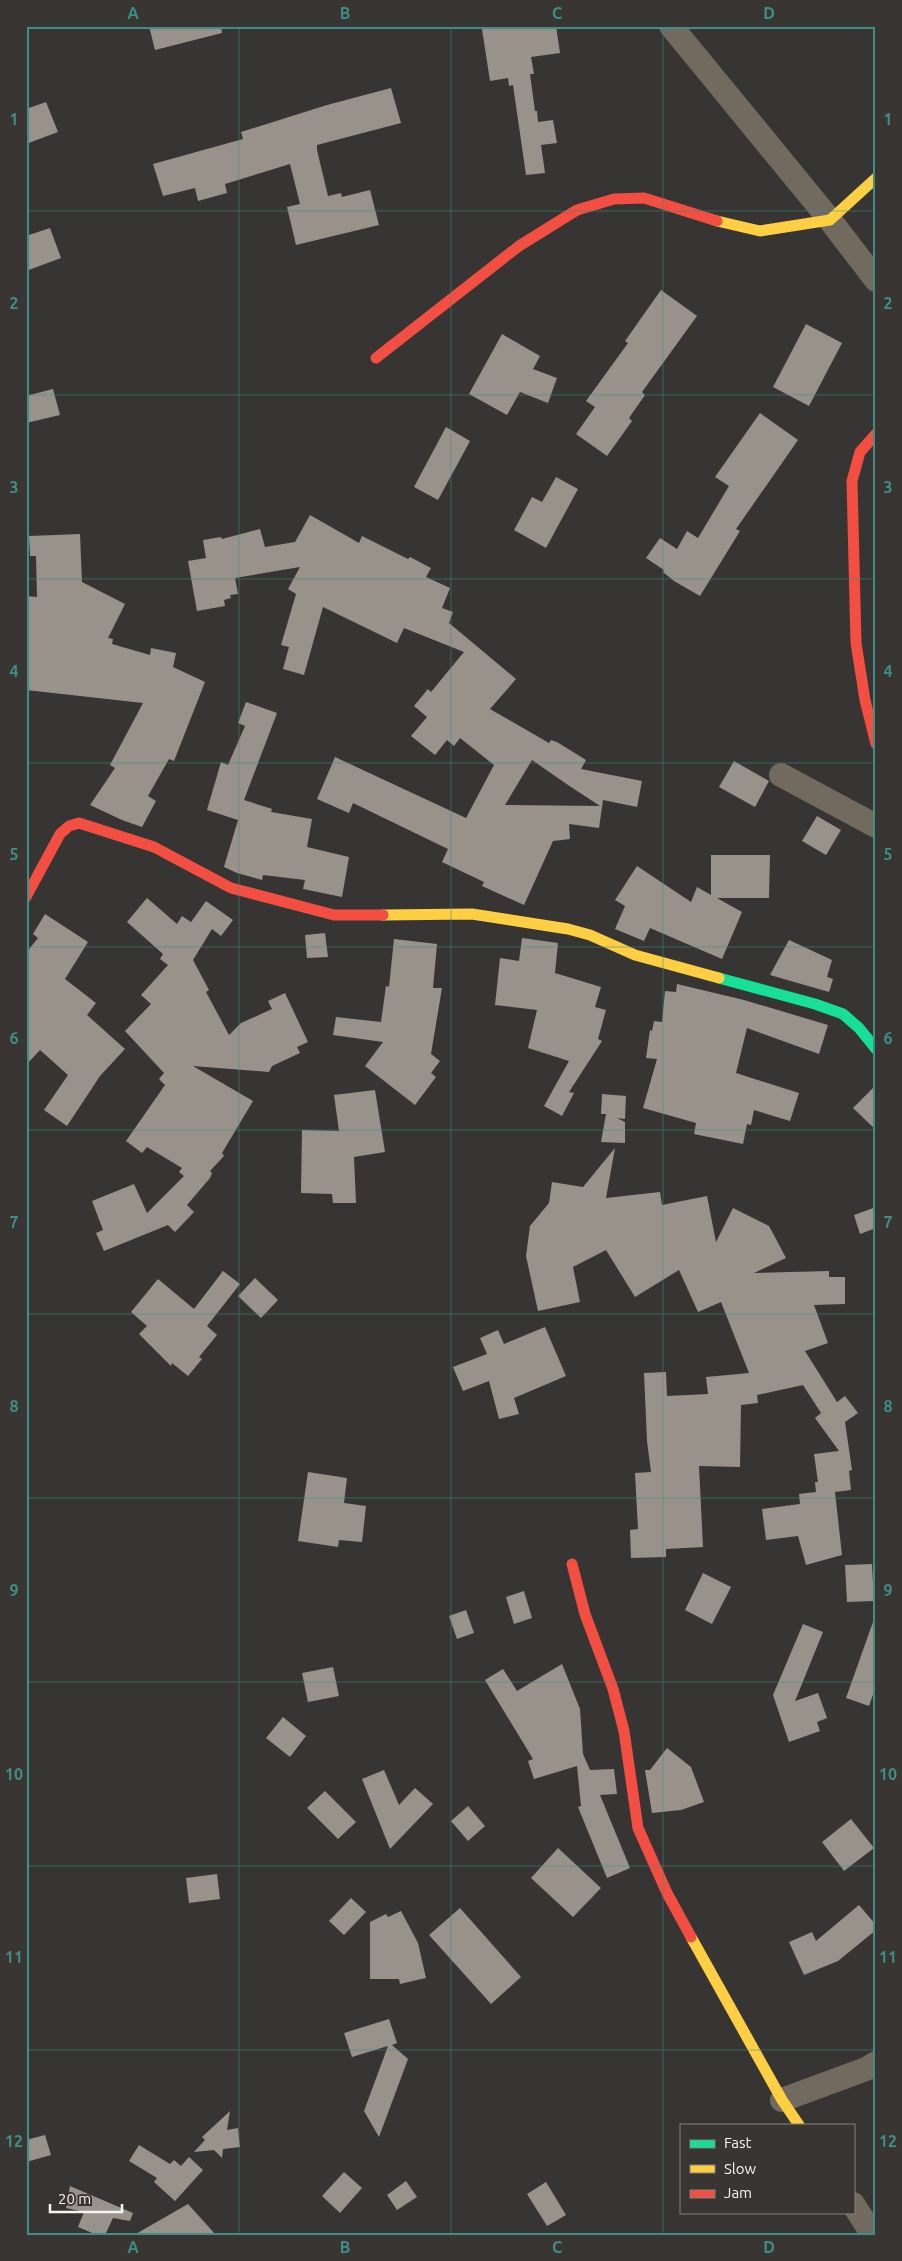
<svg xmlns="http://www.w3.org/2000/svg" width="902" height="2261" viewBox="0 0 902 2261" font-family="Ubuntu,sans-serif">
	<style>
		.building { fill: #99928b; fill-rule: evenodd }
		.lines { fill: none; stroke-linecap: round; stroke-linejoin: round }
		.street { stroke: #726a5f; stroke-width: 24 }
		.fast { stroke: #16e098; stroke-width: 11 }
		.slow { stroke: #ffcf43; stroke-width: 11 }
		.jam { stroke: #f24e42; stroke-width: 11 }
		.grid { fill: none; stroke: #3d8f88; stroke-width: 1; stroke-opacity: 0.55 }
		.neatline { fill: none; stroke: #3d8f88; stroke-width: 2 }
		.grid-label { font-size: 16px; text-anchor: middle; font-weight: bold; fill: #3d8f88 }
	</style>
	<rect width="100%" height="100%" fill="#373533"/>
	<g class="building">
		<path d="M 149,26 L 221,26 L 222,33 L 155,50 Z"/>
		<path d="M 502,26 L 526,26 L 526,29 L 556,26 L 560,53 L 531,57 L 534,74 L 530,74 L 535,111 L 537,111 L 538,122 L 553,120 L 557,143 L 541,145 L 545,173 L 526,175 L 513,85 L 509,86 L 508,78 L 490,81 L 482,29 Z"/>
		<path d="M 391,88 L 401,123 L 317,145 L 317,150 L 328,196 L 341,193 L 342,197 L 370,190 L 379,225 L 296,245 L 287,207 L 300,204 L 290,164 L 225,184 L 227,193 L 198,201 L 195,188 L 163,196 L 153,164 L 243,139 L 241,132 L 327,105 Z"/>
		<path d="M 46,102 L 58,132 L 26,144 L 26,109 Z"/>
		<path d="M 50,228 L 61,258 L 26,271 L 26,236 Z"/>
		<path d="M 661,290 L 697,316 L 642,392 L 645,395 L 629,418 L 632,421 L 607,456 L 576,434 L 595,407 L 586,401 L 628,343 L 625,341 Z"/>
		<path d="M 806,324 L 842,343 L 809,406 L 773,387 Z"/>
		<path d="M 502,334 L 540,356 L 533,369 L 557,378 L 548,403 L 520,392 L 507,415 L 469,394 Z"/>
		<path d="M 53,389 L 60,415 L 26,423 L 26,396 Z"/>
		<path d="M 760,413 L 798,440 L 736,529 L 740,531 L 700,596 L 674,581 L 663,572 L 664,570 L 646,558 L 660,538 L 677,549 L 687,531 L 698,538 L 729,486 L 715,477 Z"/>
		<path d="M 446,427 L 470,441 L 438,500 L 414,487 Z"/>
		<path d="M 556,477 L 578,489 L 546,548 L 514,530 L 532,497 L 542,502 Z"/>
		<path d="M 310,515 L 359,543 L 362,536 L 408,559 L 410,557 L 431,568 L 426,577 L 450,588 L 442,608 L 453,612 L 449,623 L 516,679 L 490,709 L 549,743 L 551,740 L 557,742 L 586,760 L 581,769 L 642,781 L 637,807 L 603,800 L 599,828 L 569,824 L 570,839 L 553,841 L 524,905 L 482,886 L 484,882 L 442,862 L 448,849 L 353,803 L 349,813 L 317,799 L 335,757 L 466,818 L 494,765 L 460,738 L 454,746 L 447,740 L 435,755 L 411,736 L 427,717 L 414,706 L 428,689 L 431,692 L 464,652 L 404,628 L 397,643 L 323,607 L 304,675 L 283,669 L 289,647 L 281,645 L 296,594 L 288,589 L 300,567 L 235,578 L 238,594 L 230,595 L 231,598 L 224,600 L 225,606 L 197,611 L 188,561 L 206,558 L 203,540 L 221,537 L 222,539 L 260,529 L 265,547 L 295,542 ZM 532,760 L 568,785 L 600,806 L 505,805 Z"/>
		<path d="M 80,534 L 82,582 L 125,604 L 108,638 L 113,639 L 112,644 L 150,655 L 151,648 L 176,653 L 173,667 L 205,682 L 174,761 L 169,759 L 148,796 L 156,801 L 142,827 L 122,820 L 90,805 L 115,768 L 110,765 L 143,703 L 26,690 L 26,596 L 37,597 L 36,556 L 30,556 L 29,536 Z"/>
		<path d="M 246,702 L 277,713 L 244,800 L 272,809 L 271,812 L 312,819 L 307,847 L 349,857 L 342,897 L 303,889 L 305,880 L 263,875 L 262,880 L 237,873 L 224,867 L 238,820 L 207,810 L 221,762 L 228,765 L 245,726 L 238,723 Z"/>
		<path d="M 734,761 L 769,781 L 755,807 L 719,787 Z"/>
		<path d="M 817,816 L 841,830 L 826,855 L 802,841 Z"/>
		<path d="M 711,855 L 770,855 L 769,898 L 717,898 L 742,912 L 722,959 L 650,928 L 644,941 L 615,929 L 625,906 L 615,900 L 637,866 L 691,902 L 697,887 L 711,895 Z"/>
		<path d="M 147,898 L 177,924 L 182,916 L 191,922 L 206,901 L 233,920 L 221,936 L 212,929 L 193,960 L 209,990 L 206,992 L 229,1035 L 241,1023 L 272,1009 L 268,1001 L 285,993 L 308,1042 L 297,1047 L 300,1053 L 272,1066 L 269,1072 L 193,1066 L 253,1101 L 222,1153 L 224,1156 L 210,1171 L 212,1173 L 210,1178 L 187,1205 L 194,1212 L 175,1232 L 168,1225 L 104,1251 L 96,1233 L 103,1230 L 92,1201 L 134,1184 L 147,1213 L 184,1176 L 179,1172 L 182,1168 L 147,1147 L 142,1153 L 126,1141 L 165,1085 L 159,1079 L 164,1073 L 125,1031 L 151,1004 L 141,995 L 168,965 L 160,959 L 163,954 L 127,922 Z"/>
		<path d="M 45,914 L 88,942 L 65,979 L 96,1003 L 87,1015 L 125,1049 L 100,1076 L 67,1126 L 44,1110 L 68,1075 L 40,1050 L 26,1065 L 26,953 L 38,938 L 33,934 Z"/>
		<path d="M 325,933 L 328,957 L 307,958 L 305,935 Z"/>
		<path d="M 522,938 L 558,943 L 555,973 L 601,987 L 595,1007 L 606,1010 L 598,1039 L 602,1041 L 569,1092 L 574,1093 L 562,1116 L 544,1106 L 569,1061 L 528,1048 L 537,1010 L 495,1005 L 500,958 L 519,961 Z"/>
		<path d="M 394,939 L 437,944 L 433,988 L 442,988 L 431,1054 L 440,1061 L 431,1073 L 436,1077 L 415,1105 L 365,1066 L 383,1042 L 333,1035 L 336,1017 L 381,1022 L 386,986 L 389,987 Z"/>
		<path d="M 789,940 L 832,960 L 827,977 L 833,979 L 829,992 L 770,975 Z"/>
		<path d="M 677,984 L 744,1000 L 828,1025 L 819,1054 L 747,1028 L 736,1073 L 799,1093 L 790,1121 L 754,1110 L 751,1125 L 747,1124 L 743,1144 L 694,1134 L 696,1123 L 643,1108 L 657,1059 L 646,1058 L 650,1030 L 652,1031 L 654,1021 L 662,1022 L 665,991 L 676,992 Z"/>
		<path d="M 876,1085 L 876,1130 L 853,1108 Z"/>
		<path d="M 375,1090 L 385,1152 L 354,1157 L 356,1203 L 333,1203 L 332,1194 L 301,1193 L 302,1130 L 339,1131 L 334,1095 Z"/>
		<path d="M 602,1094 L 626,1096 L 625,1119 L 617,1118 L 625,1122 L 625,1143 L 601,1142 L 606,1114 L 601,1114 Z"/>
		<path d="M 615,1148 L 606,1198 L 660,1192 L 662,1205 L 707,1196 L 716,1242 L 733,1208 L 769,1226 L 786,1258 L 754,1273 L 829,1271 L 829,1277 L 845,1277 L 845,1304 L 814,1305 L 828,1343 L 805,1351 L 837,1402 L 845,1396 L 858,1413 L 845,1422 L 852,1470 L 849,1471 L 851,1490 L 835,1492 L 842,1555 L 806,1565 L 798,1536 L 766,1540 L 762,1509 L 800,1504 L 799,1494 L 816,1492 L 815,1482 L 818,1482 L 814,1454 L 839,1451 L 815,1418 L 821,1413 L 803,1385 L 757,1395 L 758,1403 L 741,1405 L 740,1467 L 699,1466 L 703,1547 L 666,1549 L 666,1557 L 631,1558 L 630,1530 L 638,1529 L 635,1473 L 651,1472 L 647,1441 L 644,1373 L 666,1372 L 667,1396 L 708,1394 L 706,1377 L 749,1373 L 721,1302 L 698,1312 L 679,1270 L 635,1297 L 606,1250 L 573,1267 L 580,1302 L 538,1311 L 526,1256 L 530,1226 L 549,1203 L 552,1182 L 583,1187 Z"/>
		<path d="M 876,1207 L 876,1228 L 860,1234 L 854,1215 Z"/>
		<path d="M 223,1271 L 240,1284 L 207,1326 L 217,1335 L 199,1357 L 202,1359 L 188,1376 L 172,1363 L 171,1366 L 139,1334 L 147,1326 L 131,1312 L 158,1279 L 194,1309 Z"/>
		<path d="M 255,1278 L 278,1300 L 261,1318 L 238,1296 Z"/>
		<path d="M 545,1327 L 566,1376 L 514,1398 L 519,1414 L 499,1419 L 489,1381 L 463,1391 L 453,1367 L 487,1354 L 480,1338 L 498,1330 L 504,1344 Z"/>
		<path d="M 308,1472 L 347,1478 L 344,1503 L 366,1506 L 362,1542 L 339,1540 L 338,1547 L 298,1541 Z"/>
		<path d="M 872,1564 L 874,1601 L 847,1602 L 845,1565 Z"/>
		<path d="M 703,1573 L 731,1587 L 712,1624 L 685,1610 Z"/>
		<path d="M 524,1591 L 532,1618 L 514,1624 L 506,1597 Z"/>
		<path d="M 466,1610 L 474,1633 L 457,1639 L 449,1616 Z"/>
		<path d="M 873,1622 L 876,1622 L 876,1686 L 869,1706 L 846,1698 Z"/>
		<path d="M 803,1624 L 823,1632 L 795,1701 L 818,1693 L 827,1718 L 817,1722 L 820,1731 L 789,1742 L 773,1695 Z"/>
		<path d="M 562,1664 L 580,1709 L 583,1754 L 590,1770 L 614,1769 L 617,1794 L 600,1795 L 630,1868 L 607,1878 L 578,1807 L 581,1806 L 577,1766 L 534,1779 L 528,1761 L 533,1759 L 485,1680 L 503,1669 L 517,1691 Z"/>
		<path d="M 333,1667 L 339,1696 L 308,1702 L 302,1673 Z"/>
		<path d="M 283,1717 L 306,1736 L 290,1757 L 266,1738 Z"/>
		<path d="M 667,1748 L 691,1767 L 704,1802 L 681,1810 L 652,1813 L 645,1770 L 650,1770 Z"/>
		<path d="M 384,1770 L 399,1805 L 415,1788 L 433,1804 L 390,1849 L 362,1779 Z"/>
		<path d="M 325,1791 L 356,1822 L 338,1839 L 307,1808 Z"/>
		<path d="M 468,1806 L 485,1826 L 468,1841 L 451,1821 Z"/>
		<path d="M 851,1819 L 874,1848 L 844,1871 L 822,1842 Z"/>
		<path d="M 558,1848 L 601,1888 L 573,1917 L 531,1878 Z"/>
		<path d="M 217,1874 L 220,1899 L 189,1903 L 186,1878 Z"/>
		<path d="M 351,1898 L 366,1912 L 344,1935 L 329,1921 Z"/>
		<path d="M 859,1905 L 876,1925 L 876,1930 L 838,1961 L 804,1975 L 789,1942 L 812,1932 L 816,1941 Z"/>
		<path d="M 460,1908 L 521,1977 L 491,2004 L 429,1935 Z"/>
		<path d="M 401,1911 L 418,1943 L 426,1978 L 400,1984 L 399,1979 L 370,1979 L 370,1922 L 386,1914 L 388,1917 Z"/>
		<path d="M 389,2019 L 397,2043 L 392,2045 L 408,2059 L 379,2137 L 364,2111 L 388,2046 L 352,2057 L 344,2033 Z"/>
		<path d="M 230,2111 L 227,2130 L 238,2128 L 240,2147 L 223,2149 L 222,2158 L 214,2150 L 194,2152 L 205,2140 L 202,2137 Z"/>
		<path d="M 45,2135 L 51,2155 L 26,2162 L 26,2140 Z"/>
		<path d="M 139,2145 L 170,2164 L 174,2160 L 181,2166 L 189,2157 L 203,2170 L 175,2201 L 154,2182 L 157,2178 L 129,2161 Z"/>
		<path d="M 344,2172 L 362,2188 L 340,2213 L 322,2196 Z"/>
		<path d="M 406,2181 L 417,2197 L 397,2210 L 387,2195 Z"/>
		<path d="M 546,2182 L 566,2215 L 547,2226 L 527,2194 Z"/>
		<path d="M 70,2186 L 133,2213 L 130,2221 L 113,2218 L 105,2235 L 97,2235 L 78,2227 L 84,2212 L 66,2208 Z"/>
		<path d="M 188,2204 L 216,2235 L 134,2235 Z"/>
	</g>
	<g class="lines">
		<g class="street">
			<path d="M 671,26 L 830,220 L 876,280"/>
			<path d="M 781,775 L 876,826"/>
			<path d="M 782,2100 L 866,2069 L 876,2063"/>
			<path d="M 853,2204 L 873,2235"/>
		</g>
		<path class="fast" d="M 719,978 L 815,1004 L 843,1014 L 859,1028 L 876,1049"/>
		<g class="slow">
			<path d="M 717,221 L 760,231 L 830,220 L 876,178"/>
			<path d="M 383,915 L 472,914 L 568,929 L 590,935 L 635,955 L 719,978"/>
			<path d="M 691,1937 L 782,2100 L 799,2125"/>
		</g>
		<g class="jam">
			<path d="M 376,358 L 519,246 L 577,210 L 614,199 L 644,198 L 717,221"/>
			<path d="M 876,434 L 860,452 L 852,481 L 856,643 L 865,700 L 876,744"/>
			<path d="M 26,897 L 60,834 L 69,826 L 79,823 L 154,847 L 231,888 L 334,915 L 383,915"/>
			<path d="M 572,1564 L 585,1614 L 613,1689 L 624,1731 L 638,1828 L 667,1893 L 691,1937"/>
		</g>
	</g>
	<path class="grid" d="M 239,26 L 239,2235M 451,26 L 451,2235M 663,26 L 663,2235M 26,211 L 876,211M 26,395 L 876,395M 26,579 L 876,579M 26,763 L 876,763M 26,947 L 876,947M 26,1130 L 876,1130M 26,1314 L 876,1314M 26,1498 L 876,1498M 26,1682 L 876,1682M 26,1866 L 876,1866M 26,2050 L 876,2050"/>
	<rect width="902" height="2261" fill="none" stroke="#383532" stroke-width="55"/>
	<rect x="680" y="2124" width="175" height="90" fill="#383532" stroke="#84827f"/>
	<rect x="690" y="2140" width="25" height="8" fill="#16e098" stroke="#84827f"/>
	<text x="724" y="2148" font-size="15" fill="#f6f5f2">Fast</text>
	<rect x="690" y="2165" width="25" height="8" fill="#ffcf43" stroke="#84827f"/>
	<text x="724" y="2174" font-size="15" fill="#f6f5f2">Slow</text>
	<rect x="690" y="2190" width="25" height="8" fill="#f24e42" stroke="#84827f"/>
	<text x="724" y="2198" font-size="15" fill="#f6f5f2">Jam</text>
	<path d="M50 2204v8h72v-8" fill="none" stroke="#f6f5f2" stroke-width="2.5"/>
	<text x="58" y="2204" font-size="15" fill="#f6f5f2" stroke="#383532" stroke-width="4" paint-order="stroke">20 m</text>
	<rect x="28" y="28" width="846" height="2206" class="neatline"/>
	<g class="grid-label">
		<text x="133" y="19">A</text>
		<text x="345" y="19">B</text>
		<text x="557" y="19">C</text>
		<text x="769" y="19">D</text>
		<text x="14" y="125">1</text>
		<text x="888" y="125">1</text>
		<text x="14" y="309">2</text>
		<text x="888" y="309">2</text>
		<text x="14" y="493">3</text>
		<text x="888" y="493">3</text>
		<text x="14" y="677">4</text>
		<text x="888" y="677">4</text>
		<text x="14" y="860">5</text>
		<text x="888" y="860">5</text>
		<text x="14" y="1044">6</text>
		<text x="888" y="1044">6</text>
		<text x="14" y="1228">7</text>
		<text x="888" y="1228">7</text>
		<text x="14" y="1412">8</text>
		<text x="888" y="1412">8</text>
		<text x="14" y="1596">9</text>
		<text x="888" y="1596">9</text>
		<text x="14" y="1780">10</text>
		<text x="888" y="1780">10</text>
		<text x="14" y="1963">11</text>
		<text x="888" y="1963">11</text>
		<text x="14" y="2147">12</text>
		<text x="888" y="2147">12</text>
		<text x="133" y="2253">A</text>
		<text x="345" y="2253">B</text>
		<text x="557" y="2253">C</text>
		<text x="769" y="2253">D</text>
	</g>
</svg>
